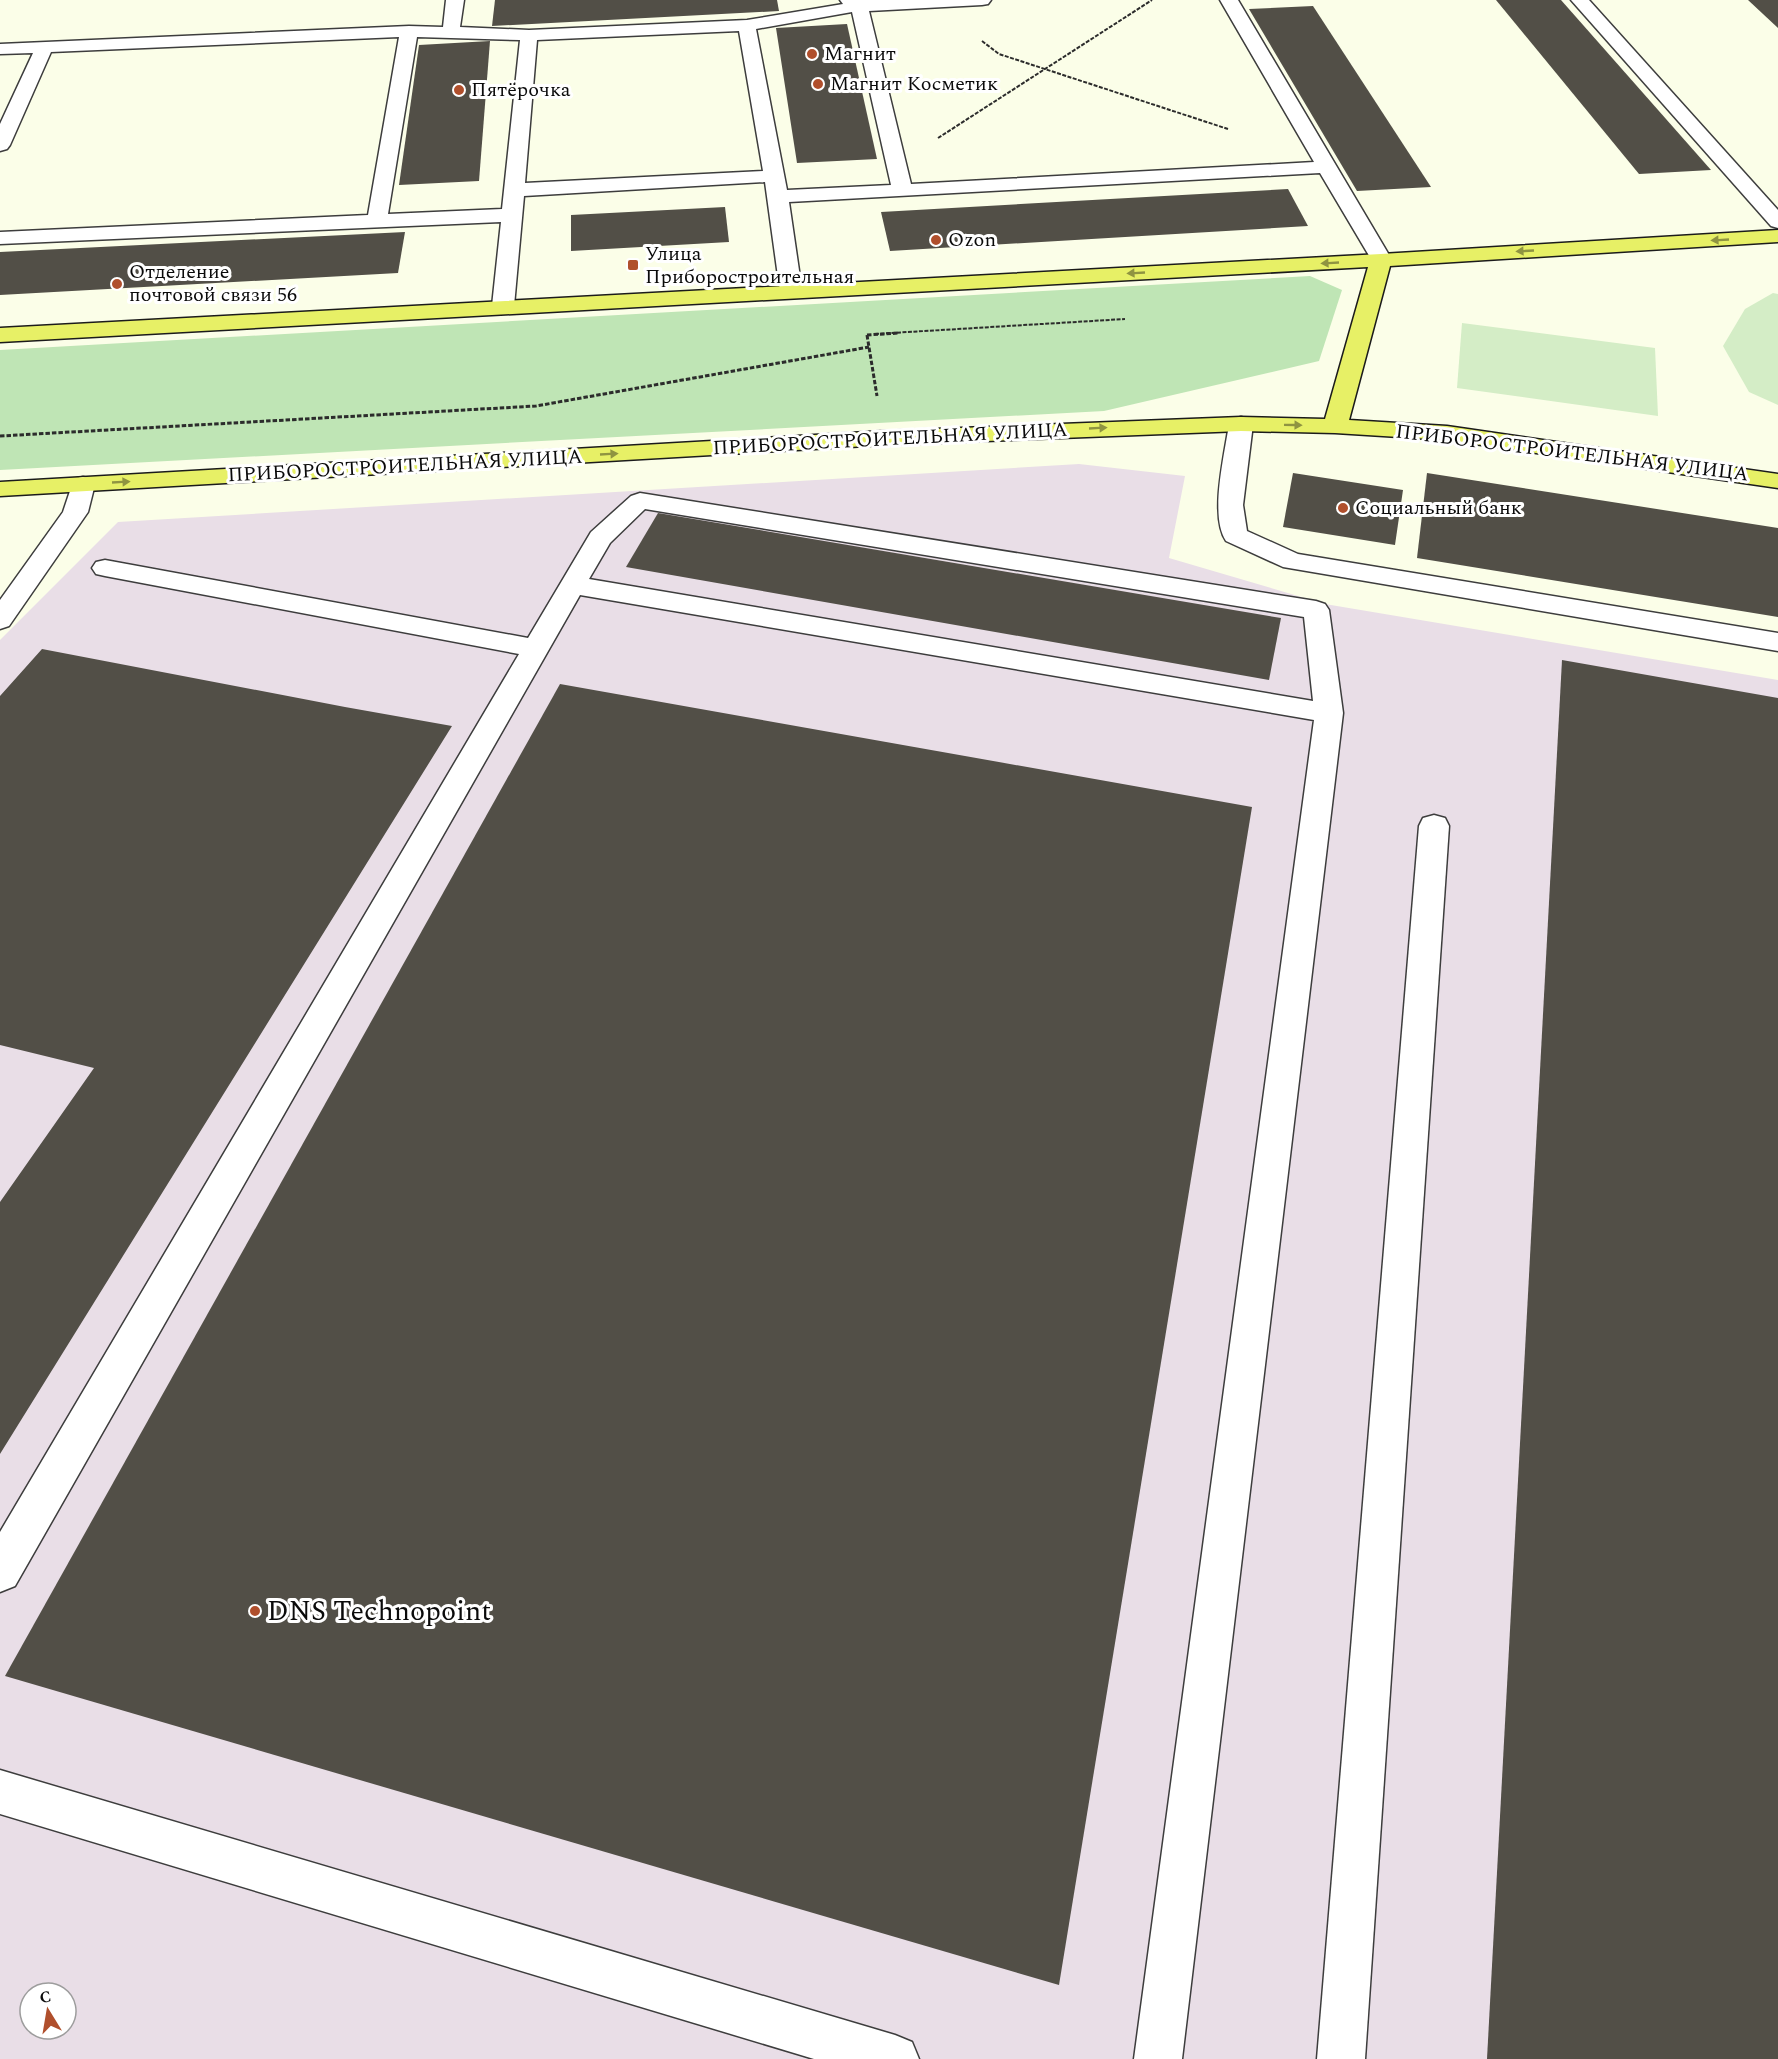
<svg xmlns="http://www.w3.org/2000/svg" width="1778" height="2059" viewBox="0 0 1778 2059" font-family="Spectral,serif">
	<style>
		.industrial { fill: #e9dee7; fill-rule: evenodd }
		.green { fill: #bfe5b5 }
		.pitch { fill: #d4edc6 }
		.building { fill: #524f47 }
		.lines { fill: none; stroke-linecap: round; stroke-linejoin: round }
		.minor-casing { stroke: #3d3d3d; stroke-width: 3 }
		.major-casing { stroke: #1b1b1b; stroke-width: 3 }
		.path-far1 { stroke: #2c2c2c; stroke-width: 2; stroke-dasharray: 4 1.5; stroke-linecap: butt }
		.path { stroke: #2c2c2c; stroke-width: 3; stroke-dasharray: 4.5 2; stroke-linecap: butt }
		.minor { fill: #fff; fill-rule: evenodd }
		.major { fill: #e7f066; fill-rule: evenodd }
		.oneway { fill: #8f9441 }
		.poi-dot { fill: #b04f2c; stroke: #fff; stroke-width: 2 }
		.labels { text-anchor: middle; dominant-baseline: central; stroke-width: 6; stroke-linejoin: round; paint-order: stroke }
		.far-poi-label { font-size: 20px; fill: #0a0a0a; stroke: #fff; text-anchor: start }
		.far-street-label { font-size: 20px; fill: #0a0a0a; stroke: #fff }
		.near-poi-label { font-size: 28px; fill: #0a0a0a; stroke: #fff; text-anchor: start }
	</style>
	<rect width="100%" height="100%" fill="#fbfee8"/>
	<path class="industrial" d="M 1079,464 L 1185,476 L 1169,558 L 1325,604 L 1778,680 L 1778,2059 L 0,2059 L 0,640 L 118,522 ZM 30,1993 L 66,1993 L 66,2029 L 30,2029 Z"/>
	<path class="green" d="M 1310,276 L 1342,290 L 1319,361 L 1104,411 L 0,470 L 0,350 Z"/>
	<g class="pitch">
		<path d="M 1773,293 L 1778,294 L 1778,405 L 1749,392 L 1723,346 L 1745,309 Z"/>
		<path d="M 1462,323 L 1655,348 L 1658,416 L 1457,388 Z"/>
	</g>
	<g class="building">
		<path d="M 495,0 L 777,0 L 779,11 L 492,26 Z"/>
		<path d="M 1496,0 L 1561,0 L 1711,170 L 1639,174 Z"/>
		<path d="M 1748,0 L 1778,0 L 1778,28 Z"/>
		<path d="M 1313,6 L 1431,187 L 1357,191 L 1249,9 Z"/>
		<path d="M 847,24 L 877,159 L 797,163 L 776,28 Z"/>
		<path d="M 490,41 L 479,181 L 399,185 L 419,45 Z"/>
		<path d="M 1288,189 L 1308,226 L 890,251 L 881,212 Z"/>
		<path d="M 725,207 L 729,242 L 571,251 L 571,215 Z"/>
		<path d="M 405,232 L 398,273 L 0,295 L 0,252 Z"/>
		<path d="M 1293,473 L 1403,490 L 1395,545 L 1283,527 Z"/>
		<path d="M 1427,473 L 1778,528 L 1778,617 L 1417,558 Z"/>
		<path d="M 658,513 L 1281,618 L 1269,680 L 626,567 Z"/>
		<path d="M 42,649 L 345,707 L 452,726 L 0,1454 L 0,1202 L 94,1068 L 0,1045 L 0,696 Z"/>
		<path d="M 1562,660 L 1778,698 L 1778,2059 L 1487,2059 Z"/>
		<path d="M 560,684 L 1252,807 L 1059,1985 L 5,1676 Z"/>
	</g>
	<g class="lines">
		<defs>
			<g id="minor">
				<path d="M 446,0 L 464,0 L 460,27 L 529,30 L 747,20 L 843,4 L 840,0 L 991,0 L 988,4 L 982,5 L 869,11 L 911,184 L 1314,162 L 1220,0 L 1238,0 L 1392,260 L 1388,264 L 1381,266 L 1374,264 L 1320,173 L 789,202 L 802,291 L 799,296 L 791,297 L 783,296 L 780,291 L 765,182 L 524,196 L 514,306 L 511,311 L 503,313 L 495,311 L 492,306 L 501,222 L 0,244 L 0,232 L 368,215 L 399,37 L 51,52 L 10,145 L 7,149 L 0,151 L 0,124 L 33,53 L 0,54 L 0,44 L 409,26 L 443,27 ZM 852,12 L 891,185 L 787,190 L 756,29 ZM 739,31 L 763,171 L 525,183 L 537,40 ZM 417,37 L 520,40 L 502,209 L 388,214 Z"/>
				<path d="M 1571,0 L 1589,0 L 1778,210 L 1778,228 L 1771,226 Z"/>
				<path d="M 1241,417 L 1249,419 L 1253,424 L 1243,505 L 1247,531 L 1298,554 L 1778,633 L 1778,651 L 1283,567 L 1226,541 C 1209,516 1225,453 1229,424 L 1233,419 Z"/>
				<path d="M 83,477 L 92,479 L 95,484 L 88,512 L 9,626 L 0,629 L 0,600 L 63,512 L 74,479 Z"/>
				<path d="M 640,493 L 1316,601 L 1325,604 L 1329,610 L 1343,713 L 1182,2059 L 1134,2059 L 1314,720 L 580,595 L 15,1586 L 0,1592 L 0,1532 L 519,654 L 105,576 L 96,574 L 92,568 L 96,562 L 105,560 L 528,638 L 591,532 L 631,496 ZM 645,509 L 1304,617 L 1313,701 L 589,579 L 610,543 Z"/>
				<path d="M 1434,815 L 1445,818 L 1449,826 L 1365,2059 L 1317,2059 L 1419,826 L 1423,818 Z"/>
				<path d="M 0,1770 L 895,2035 L 912,2042 L 919,2059 L 814,2059 L 0,1814 Z"/>
			</g>
			<path id="major" d="M 1778,230 L 1778,242 L 1390,266 L 1349,420 L 1447,426 L 1778,474 L 1778,488 L 1447,440 L 1335,433 L 1241,431 L 884,445 L 0,496 L 0,482 L 884,431 L 1241,417 L 1325,419 L 1368,267 L 0,342 L 0,328 L 1381,254 Z"/>
		</defs>
		<use href="#minor" class="minor-casing"/>
		<use href="#major" class="major-casing"/>
		<g class="path-far1">
			<path d="M 982,41 L 999,54 L 1228,129"/>
			<path d="M 938,138 L 1152,0"/>
			<path d="M 875,334 L 1125,319"/>
		</g>
		<g class="path">
			<path d="M 867,335 L 899,333"/>
			<path d="M 867,335 L 877,396"/>
			<path d="M 0,436 L 536,406 L 869,347"/>
		</g>
		<use href="#minor" class="minor"/>
		<use href="#major" class="major"/>
	</g>
	<defs><path id="oneway-solid" d="M-6-.8H1V-3.2L6.5 0L1 3.2V.8H-6Z" transform="scale(1.5)"/></defs>
	<g class="oneway">
		<use href="#oneway-solid" transform="translate(1720 240) rotate(177)"/>
		<use href="#oneway-solid" transform="translate(1525 251) rotate(177)"/>
		<use href="#oneway-solid" transform="translate(1330 263) rotate(177)"/>
		<use href="#oneway-solid" transform="translate(1136 273) rotate(177)"/>
		<use href="#oneway-solid" transform="translate(1293 425) rotate(1)"/>
		<use href="#oneway-solid" transform="translate(1098 428) rotate(-3)"/>
		<use href="#oneway-solid" transform="translate(609 454) rotate(-3)"/>
		<use href="#oneway-solid" transform="translate(121 482) rotate(-3)"/>
	</g>
	<g class="poi-dot">
		<circle cx="812" cy="54" r="6"/>
		<circle cx="818" cy="84" r="6"/>
		<circle cx="459" cy="90" r="6"/>
		<circle cx="936" cy="240" r="6"/>
		<rect x="627" y="259" width="12" height="12" rx="3"/>
		<circle cx="117" cy="284" r="6"/>
		<circle cx="1343" cy="508" r="6"/>
		<circle cx="255" cy="1611" r="6"/>
	</g>
	<g class="labels">
		<g class="far-poi-label">
			<text x="824" y="54">Магнит</text>
			<text x="830" y="84">Магнит Косметик</text>
			<text x="471" y="90">Пятёрочка</text>
			<text x="948" y="240">Ozon</text>
			<text x="645" y="254">Улица<tspan x="645" dy="23">Приборостроительная</tspan></text>
			<text x="129" y="272">Отделение<tspan x="129" dy="23">почтовой связи 56</tspan></text>
			<text x="1355" y="508">Социальный банк</text>
		</g>
		<g class="far-street-label">
			<text transform="translate(890 439) rotate(-3)">ПРИБОРОСТРОИТЕЛЬНАЯ УЛИЦА</text>
			<text transform="translate(1572 453) rotate(7)">ПРИБОРОСТРОИТЕЛЬНАЯ УЛИЦА</text>
			<text transform="translate(405 466) rotate(-3)">ПРИБОРОСТРОИТЕЛЬНАЯ УЛИЦА</text>
		</g>
		<g class="near-poi-label">
			<text x="267" y="1611">DNS Technopoint</text>
		</g>
	</g>
	<g transform="translate(48 2011) rotate(349)"><circle r="28" fill="#ffffff" stroke="#9d9d9d" stroke-width="1.5"/>
	<path d="M0-4.5L10 22L0 15L-10 22Z" fill="#b04f2c"/>
	<text y="-9" font-size="16" font-weight="bold" text-anchor="middle" fill="#0a0a0a">С</text>
	</g>
</svg>
